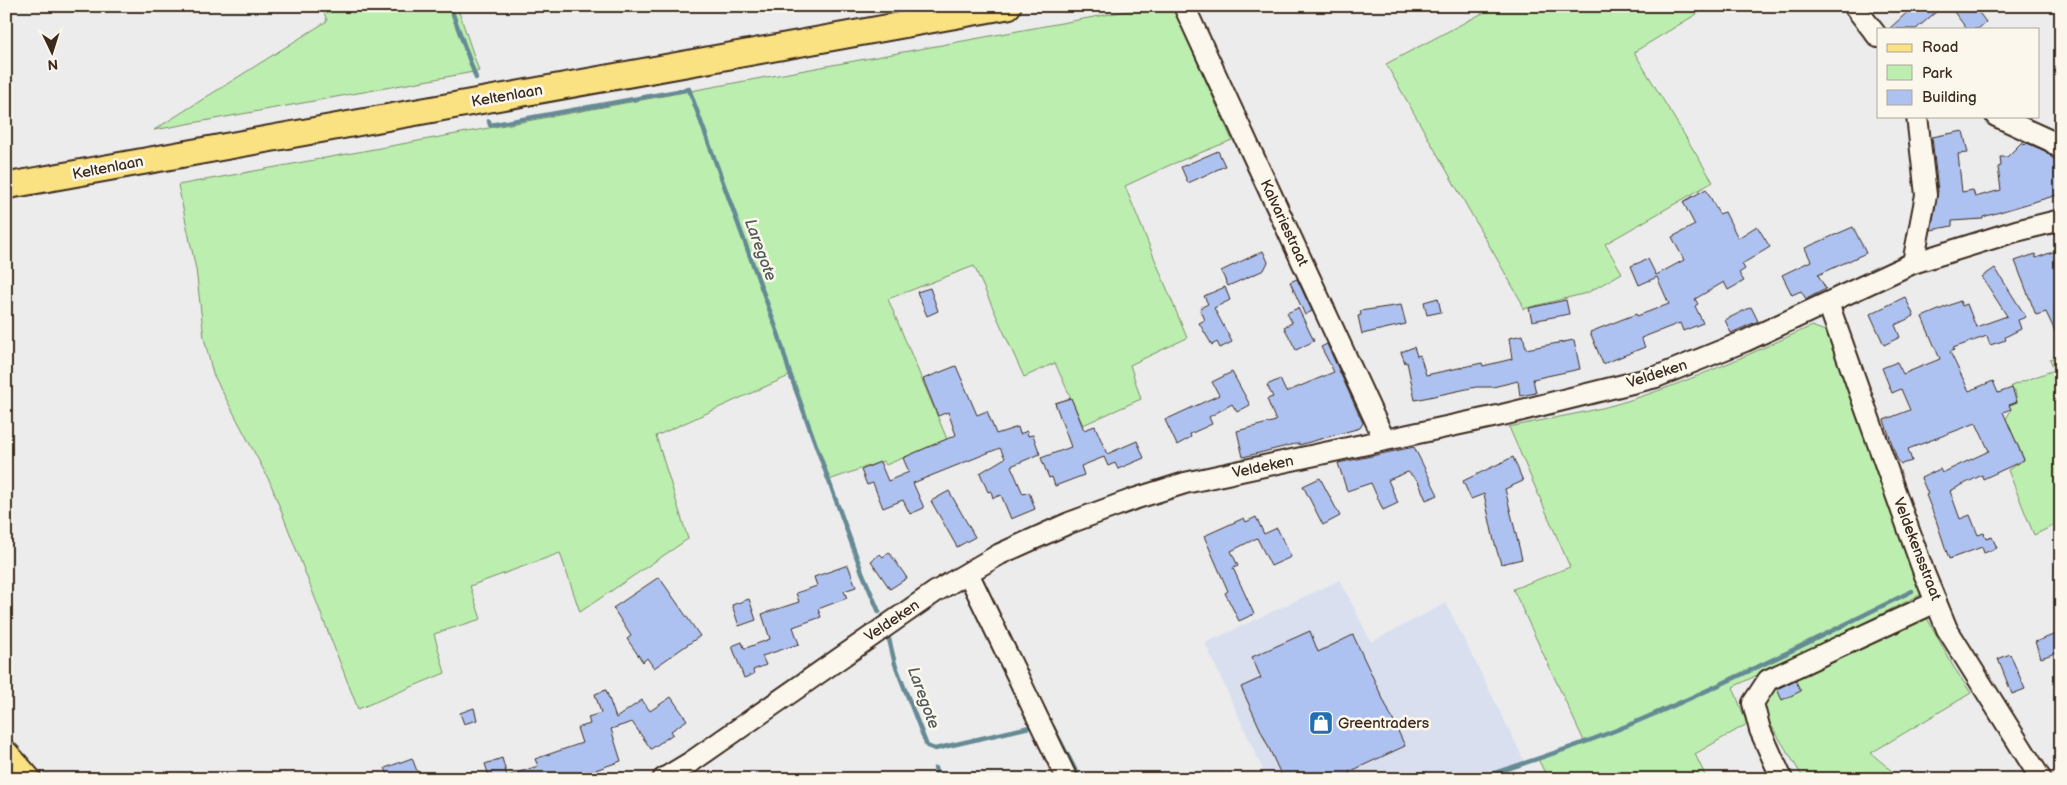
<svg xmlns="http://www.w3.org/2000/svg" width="2067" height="785" viewBox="0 0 2067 785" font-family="'Balsamiq Sans',sans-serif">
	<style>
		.built { fill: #d9dfee }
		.green { fill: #bbeeaf; stroke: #7b8c66 }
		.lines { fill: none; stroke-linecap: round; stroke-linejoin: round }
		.stream { stroke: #668a94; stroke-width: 4.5 }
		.building { fill: #aec2f1; stroke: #3b2a1e }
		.minor-casing { stroke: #3b2a1e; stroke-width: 24 }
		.major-casing { stroke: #3b2a1e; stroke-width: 29 }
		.minor { stroke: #fbf7ec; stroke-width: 20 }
		.major { stroke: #fae181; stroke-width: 25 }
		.labels { text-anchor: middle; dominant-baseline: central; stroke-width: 5; stroke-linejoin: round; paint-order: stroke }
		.street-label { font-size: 15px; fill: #3b2a1e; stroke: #fbf7ec }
		.poi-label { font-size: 15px; fill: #3b2a1e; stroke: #fbf7ec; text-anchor: start }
		.water-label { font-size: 16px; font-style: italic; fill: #505a59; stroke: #fbf7ec }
	</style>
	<rect width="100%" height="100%" fill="#ececed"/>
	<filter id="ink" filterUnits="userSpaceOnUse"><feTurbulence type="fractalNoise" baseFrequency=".02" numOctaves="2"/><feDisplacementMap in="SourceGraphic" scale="10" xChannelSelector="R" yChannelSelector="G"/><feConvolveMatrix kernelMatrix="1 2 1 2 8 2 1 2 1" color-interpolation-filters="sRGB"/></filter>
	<g filter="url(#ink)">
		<path class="built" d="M 1340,580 L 1371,642 L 1446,603 L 1525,762 L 1467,779 L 1267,779 L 1205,643 Z"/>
		<g class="green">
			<path d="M 322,6 L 457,6 L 479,71 L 154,130 L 327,21 Z"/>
			<path d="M 1154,6 L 1170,6 L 1175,12 L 1232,140 L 1170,165 L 1125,186 L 1187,338 L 1130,365 L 1141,399 L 1083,425 L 1055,363 L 1024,377 L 974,266 L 888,299 L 947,439 L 886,465 L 883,461 L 829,480 L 789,376 L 656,436 L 688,539 L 580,612 L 560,553 L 470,586 L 481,619 L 434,634 L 445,673 L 358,709 L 270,482 L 213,374 L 204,338 L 196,269 L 178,185 Z"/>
			<path d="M 1496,6 L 1710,6 L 1634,52 L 1713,182 L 1605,244 L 1622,273 L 1587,293 L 1523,309 L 1522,303 L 1386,64 Z"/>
			<path d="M 1812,326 L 1825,331 L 1833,347 L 1922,594 L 1733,687 L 1747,724 L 1695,754 L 1707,779 L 1548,779 L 1538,759 L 1584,741 L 1513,589 L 1570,567 L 1509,427 C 1541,420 1574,415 1606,407 C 1677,388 1745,356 1812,326 Z"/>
			<path d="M 2061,355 L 2061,522 L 2034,535 L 2008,470 L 2024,459 L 2006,419 L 2011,410 L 2009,405 L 2017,402 L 2015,391 L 2013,391 L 2011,386 L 2054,370 L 2050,359 Z"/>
			<path d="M 1926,616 L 1953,666 L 1971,693 L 1871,753 L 1901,779 L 1804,779 L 1763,712 L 1766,698 L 1783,683 Z"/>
		</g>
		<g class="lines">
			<g class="stream">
				<path d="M 450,6 L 476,78"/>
				<path d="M 489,121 L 490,125 L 689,89 L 779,336 L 789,371 L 862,572 L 879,612"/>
				<path d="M 889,639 L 895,664 L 927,746 L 935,749 L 1034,726"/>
				<path d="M 1053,727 L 1080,779"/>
				<path d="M 935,768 L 938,779"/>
				<path d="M 1477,779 C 1533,760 1591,742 1645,718 C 1736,679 1824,635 1912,591"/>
			</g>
		</g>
		<g class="building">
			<path d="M 1914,6 L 1943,6 L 1916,29 L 1889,29 Z"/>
			<path d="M 1961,6 L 1974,6 L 1986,22 L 1978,29 L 1967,29 L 1954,12 Z"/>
			<path d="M 1963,131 L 1968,153 L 1958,154 L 1962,192 L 1973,190 L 1975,197 L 2001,190 L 1998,167 L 2001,166 L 2000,157 L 2007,157 L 2022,142 L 2025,145 L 2027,143 L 2045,151 L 2061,167 L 2061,191 L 2057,195 L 1983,217 L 1983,219 L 1952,221 L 1952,226 L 1931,230 L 1938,191 L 1932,137 Z"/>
			<path d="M 1218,151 L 1225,166 L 1188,183 L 1181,167 Z"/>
			<path d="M 1706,189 L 1719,214 L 1725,212 L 1738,238 L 1757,226 L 1770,247 L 1742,264 L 1745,269 L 1739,273 L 1744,281 L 1728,290 L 1724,282 L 1695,299 L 1698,304 L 1695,306 L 1703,323 L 1683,331 L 1680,323 L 1641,338 L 1645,347 L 1603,364 L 1590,332 L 1636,314 L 1637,316 L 1669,304 L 1657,277 L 1639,285 L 1631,266 L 1648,259 L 1656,275 L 1684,260 L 1672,237 L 1695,225 L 1683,202 Z"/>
			<path d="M 1853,227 L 1866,253 L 1818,275 L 1826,289 L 1806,299 L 1801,291 L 1792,295 L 1782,275 L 1811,261 L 1805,248 Z"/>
			<path d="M 2061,249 L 2061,344 L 2046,312 L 2036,315 L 2015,261 L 2035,254 L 2036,258 Z"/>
			<path d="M 1263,251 L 1268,262 L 1264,270 L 1228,286 L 1221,271 Z"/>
			<path d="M 1995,268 L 2026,317 L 2018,320 L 2021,329 L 2005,337 L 2006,340 L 1990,345 L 1987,336 L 1953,348 L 1954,350 L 1950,352 L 1969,391 L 1993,381 L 1998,393 L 2012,388 L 2017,402 L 2009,405 L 2011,409 L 2003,412 L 2024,460 L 1983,479 L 1982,475 L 1950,491 L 1960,519 L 1970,515 L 1978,535 L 1984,533 L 1986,539 L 1992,537 L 1997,548 L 1984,553 L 1982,547 L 1949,559 L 1936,520 L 1926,495 L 1928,494 L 1921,478 L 1940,469 L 1942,473 L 1989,451 L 1976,423 L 1908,449 L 1912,461 L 1901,464 L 1897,459 L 1884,420 L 1910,410 L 1901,389 L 1892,393 L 1882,368 L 1897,362 L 1903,374 L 1940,359 L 1922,317 L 1960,301 L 1962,306 L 1967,304 L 1976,327 L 2007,316 L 1982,277 Z"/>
			<path d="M 1297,279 L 1312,311 L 1305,315 L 1290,282 Z"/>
			<path d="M 1225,287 L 1230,300 L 1214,308 L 1232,342 L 1220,348 L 1217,342 L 1212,345 L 1199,323 L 1205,320 L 1200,308 L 1208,304 L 1204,296 Z"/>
			<path d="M 930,288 L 938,311 L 927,316 L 917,292 Z"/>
			<path d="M 1905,297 L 1914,316 L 1895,325 L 1900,337 L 1884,345 L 1870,314 Z"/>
			<path d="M 1438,298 L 1441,312 L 1427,315 L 1424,302 Z"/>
			<path d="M 1566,300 L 1569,314 L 1532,321 L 1529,308 Z"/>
			<path d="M 1401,305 L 1406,324 L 1362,334 L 1358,316 L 1361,315 L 1360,311 Z"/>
			<path d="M 1751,307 L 1758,321 L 1731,333 L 1725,320 Z"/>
			<path d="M 1298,308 L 1314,341 L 1296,350 L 1284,327 L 1292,323 L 1287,313 Z"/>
			<path d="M 1523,335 L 1526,349 L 1574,340 L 1580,369 L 1533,379 L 1536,393 L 1520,396 L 1518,381 L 1493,387 L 1476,387 L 1415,400 L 1407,362 L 1405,363 L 1401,352 L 1414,347 L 1417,356 L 1420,355 L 1426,375 L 1482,363 L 1483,366 L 1512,359 L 1509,338 Z"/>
			<path d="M 1327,344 L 1363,423 L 1360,428 L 1299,445 L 1299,443 L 1243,457 L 1237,431 L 1276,421 L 1267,399 L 1273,397 L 1267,385 L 1280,379 L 1286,392 L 1334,372 L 1321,347 Z"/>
			<path d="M 956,366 L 977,415 L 987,411 L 996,434 L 1018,427 L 1020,434 L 1027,431 L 1028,436 L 1033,435 L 1040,454 L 1011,466 L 1023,494 L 1029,492 L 1035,509 L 1011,519 L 1001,495 L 993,498 L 991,491 L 988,492 L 980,473 L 1005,458 L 1000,448 L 913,483 L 924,508 L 910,514 L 903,500 L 883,508 L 873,483 L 867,485 L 861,470 L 880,462 L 888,481 L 909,472 L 903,458 L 956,435 L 948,412 L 938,416 L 923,379 Z"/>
			<path d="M 1232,372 L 1250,405 L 1237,412 L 1232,404 L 1209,417 L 1212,424 L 1190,434 L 1191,437 L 1177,445 L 1165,420 L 1219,395 L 1212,382 Z"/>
			<path d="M 1071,398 L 1084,430 L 1095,426 L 1107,454 L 1137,441 L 1144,458 L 1118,469 L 1115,463 L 1108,466 L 1104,457 L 1081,466 L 1084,475 L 1055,486 L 1052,477 L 1049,478 L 1041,458 L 1071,447 L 1055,403 Z"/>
			<path d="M 1414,447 L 1438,495 L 1426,500 L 1418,481 L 1408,472 L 1388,480 L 1398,503 L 1383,510 L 1371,483 L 1347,491 L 1338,463 Z"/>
			<path d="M 1513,457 L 1523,481 L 1505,489 L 1522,559 L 1501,564 L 1494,541 L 1484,494 L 1471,499 L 1463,481 Z"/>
			<path d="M 1320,478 L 1340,516 L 1323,525 L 1303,486 Z"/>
			<path d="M 949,491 L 975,537 L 957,547 L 931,501 Z"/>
			<path d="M 1256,517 L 1264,534 L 1277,528 L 1291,557 L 1271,566 L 1257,538 L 1231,551 L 1238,566 L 1233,568 L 1254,614 L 1239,621 L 1225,593 L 1228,591 L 1204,536 L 1244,518 L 1246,522 Z"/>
			<path d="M 889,552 L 907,578 L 890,589 L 871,561 L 880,554 L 883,557 Z"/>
			<path d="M 848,565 L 856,587 L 844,591 L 847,598 L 818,609 L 821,617 L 793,627 L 799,644 L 762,656 L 766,665 L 753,670 L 754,674 L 744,678 L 732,646 L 742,642 L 744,648 L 746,648 L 770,639 L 762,614 L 799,602 L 796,593 L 817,586 L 814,577 Z"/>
			<path d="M 659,577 L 700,636 L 654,668 L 647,658 L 643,662 L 627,639 L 631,636 L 613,608 Z"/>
			<path d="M 749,599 L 756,620 L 739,626 L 732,605 Z"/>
			<path d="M 1310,631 L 1318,652 L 1353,635 L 1405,746 L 1349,772 L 1352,779 L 1283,779 L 1241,687 L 1261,678 L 1252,657 Z"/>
			<path d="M 2061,632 L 2061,651 L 2041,658 L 2035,642 Z"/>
			<path d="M 2010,654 L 2025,689 L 2012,694 L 1998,659 Z"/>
			<path d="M 1795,680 L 1801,691 L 1782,700 L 1777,689 Z"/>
			<path d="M 606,690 L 616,718 L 642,700 L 650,711 L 671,697 L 687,720 L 671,731 L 673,734 L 651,749 L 632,722 L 611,729 L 621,761 L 570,779 L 490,779 L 485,764 L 502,758 L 507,776 L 538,766 L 535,759 L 582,743 L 577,728 L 590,724 L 588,717 L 601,713 L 595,694 Z"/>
			<path d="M 474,708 L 477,720 L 464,724 L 460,713 Z"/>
			<path d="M 412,758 L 420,779 L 390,779 L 385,768 Z"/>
		</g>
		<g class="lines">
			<defs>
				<g id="minor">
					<path d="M 1184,6 L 1384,439"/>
					<path d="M 1854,6 L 1878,37"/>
					<path d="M 1996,116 L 2051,141 L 2061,149"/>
					<path d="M 1913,263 L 1926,195 L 1917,116"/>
					<path d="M 1828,303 L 1924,573 L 1947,629 L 2041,779"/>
					<path d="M 968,573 L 1067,779"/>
					<path d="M 663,779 L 691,762 L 935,592 L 1000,554 L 1069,523 L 1134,499 L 1185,483 L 1502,415 L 1656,377 L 1745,341 L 1913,263 L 2016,231 L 2061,220"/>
					<path d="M 1782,779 L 1760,730 L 1753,703 L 1768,680 L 1936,602"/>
				</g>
				<g id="major">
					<path d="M 6,186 L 1008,6"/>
					<path d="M 6,754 L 28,779"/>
				</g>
			</defs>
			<use href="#minor" class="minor-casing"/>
			<use href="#major" class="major-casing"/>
			<use href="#minor" class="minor"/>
			<use href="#major" class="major"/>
		</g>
	</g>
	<defs>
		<symbol id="shop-square" viewBox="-11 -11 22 22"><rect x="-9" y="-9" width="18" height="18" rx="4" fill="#1f6fb2" stroke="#fbf7ec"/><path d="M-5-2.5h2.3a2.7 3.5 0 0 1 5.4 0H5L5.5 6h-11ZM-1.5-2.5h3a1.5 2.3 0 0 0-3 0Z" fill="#fff"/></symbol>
	</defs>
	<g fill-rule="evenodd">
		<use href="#shop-square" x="1307" y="709" width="28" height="28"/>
	</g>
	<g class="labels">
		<g class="street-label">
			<text transform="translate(507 96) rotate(-10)">Keltenlaan</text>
			<text transform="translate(108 168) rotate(-11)">Keltenlaan</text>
			<text transform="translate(1284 223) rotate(65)">Kalvariestraat</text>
			<text transform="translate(1657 374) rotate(-18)">Veldeken</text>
			<text transform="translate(1263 467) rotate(-12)">Veldeken</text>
			<text transform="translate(1917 549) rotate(69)">Veldekensstraat</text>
			<text transform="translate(892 621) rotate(-34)">Veldeken</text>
		</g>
		<g class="poi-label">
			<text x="1338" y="723">Greentraders</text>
		</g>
		<g class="water-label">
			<text transform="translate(760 250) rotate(70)">Laregote</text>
			<text transform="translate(923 698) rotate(70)">Laregote</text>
		</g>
	</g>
	<rect width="2067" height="785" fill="none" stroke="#fbf7ec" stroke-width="25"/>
	<rect x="12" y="12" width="2042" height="760" fill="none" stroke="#3b2a1e" stroke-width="2" filter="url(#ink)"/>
	<rect x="1877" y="28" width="162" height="90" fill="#fbf7ec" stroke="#aea59a"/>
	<rect x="1887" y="44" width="25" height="8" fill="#fae181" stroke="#aea59a"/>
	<text x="1922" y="52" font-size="15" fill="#3b2a1e">Road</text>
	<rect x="1887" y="65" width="25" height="15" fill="#bbeeaf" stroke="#aea59a"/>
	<text x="1922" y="78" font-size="15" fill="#3b2a1e">Park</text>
	<rect x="1887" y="90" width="25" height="15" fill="#aec2f1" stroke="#aea59a"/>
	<text x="1922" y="102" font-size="15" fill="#3b2a1e">Building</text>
	<g transform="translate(52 52) rotate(176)" stroke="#fbf7ec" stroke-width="4" paint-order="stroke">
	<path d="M0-4L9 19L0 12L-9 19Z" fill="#3b2a1e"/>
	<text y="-8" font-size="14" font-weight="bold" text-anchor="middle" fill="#3b2a1e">N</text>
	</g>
</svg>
